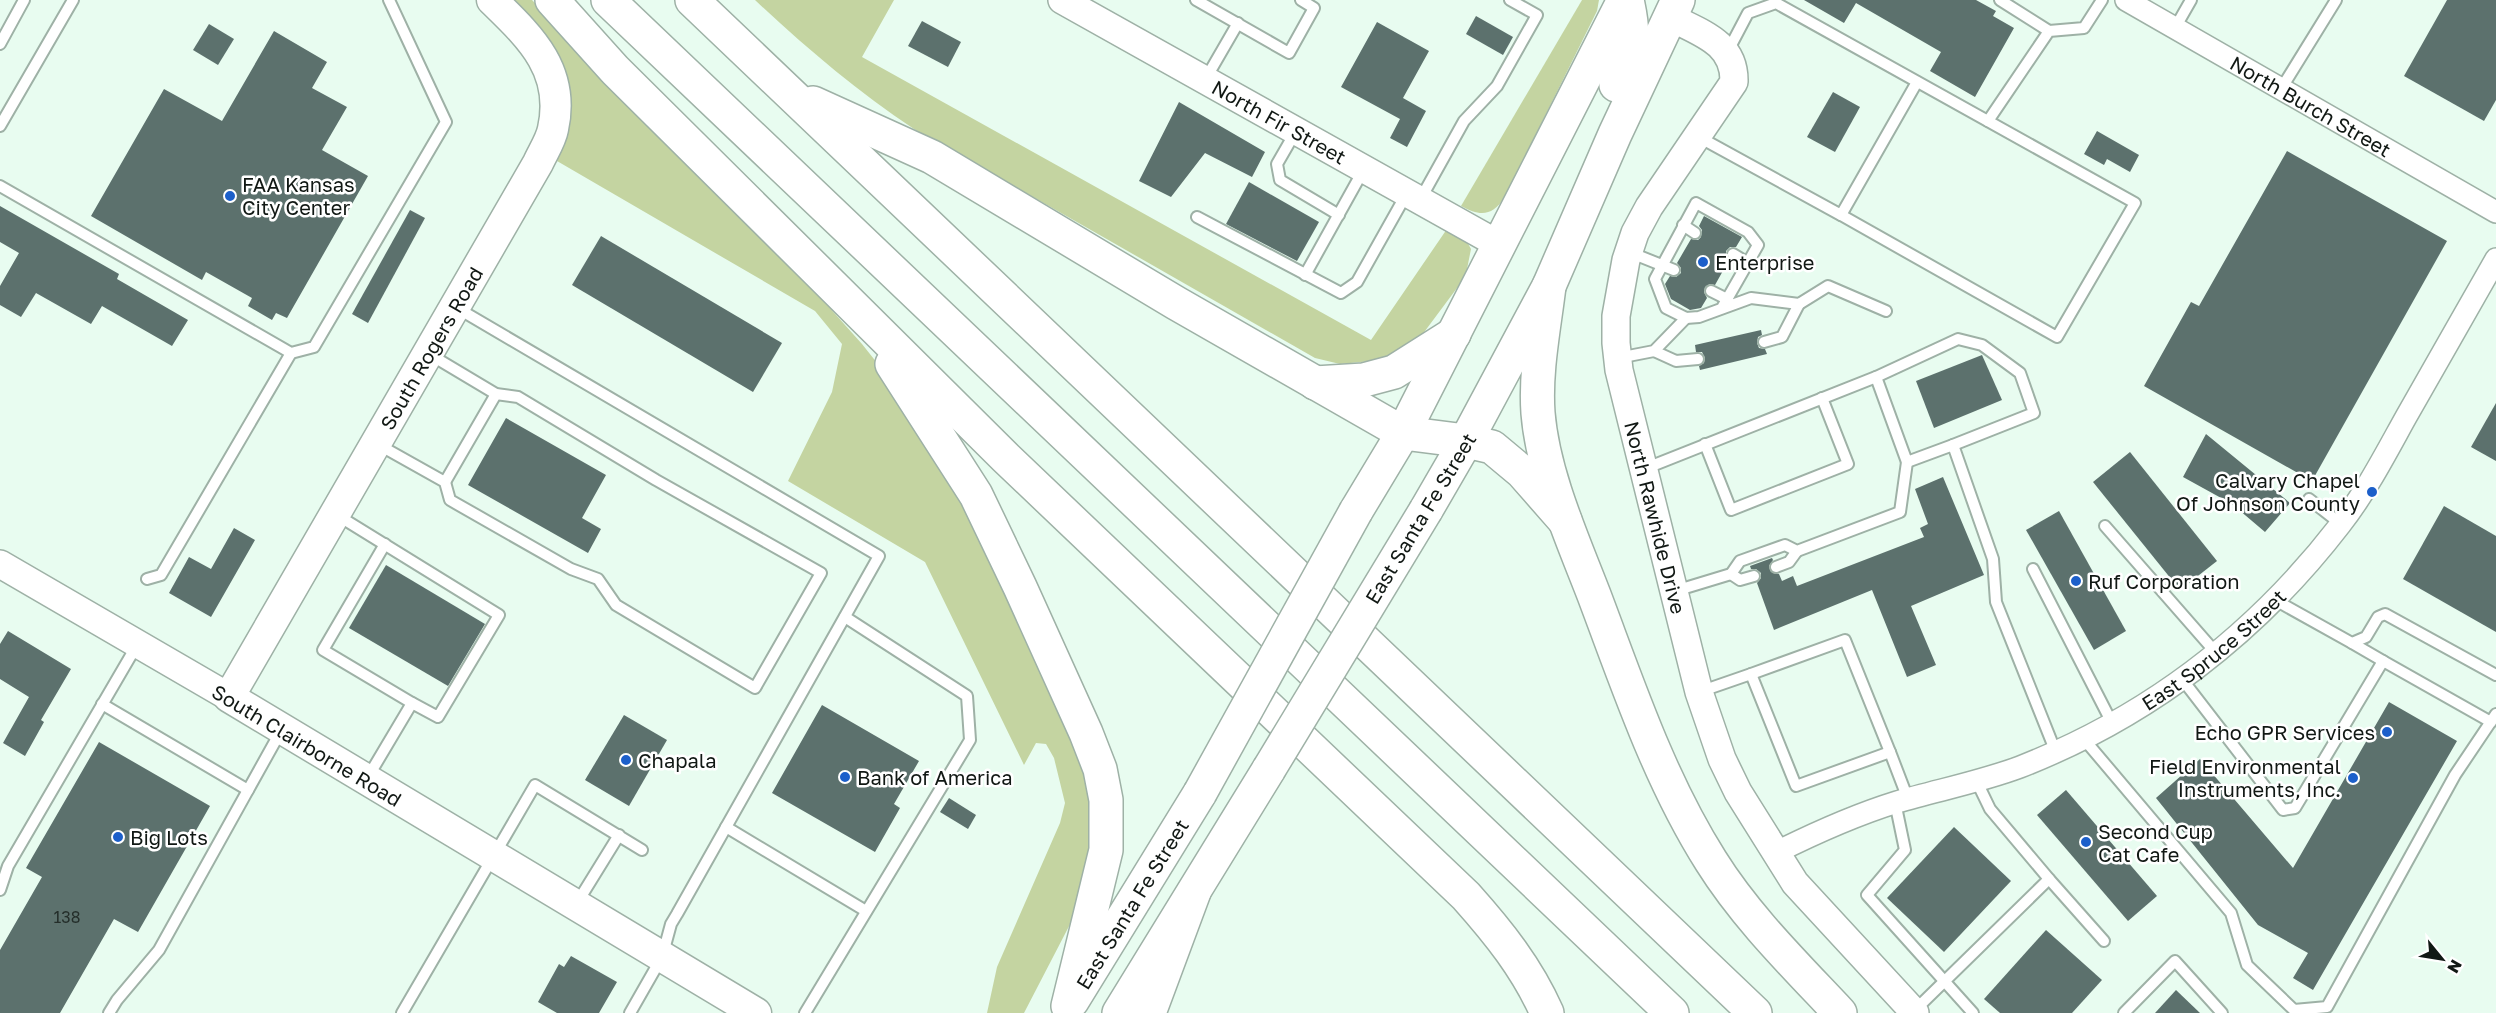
<svg xmlns="http://www.w3.org/2000/svg" width="2496" height="1013" viewBox="0 0 2496 1013" font-family="'Golos Text',sans-serif">
	<style>
		.green { fill: #c4d4a1 }
		.building { fill: #5c716d }
		.lines { fill: none; stroke-linecap: round; stroke-linejoin: round }
		.service-casing { stroke: #9eb1a6; stroke-width: 14 }
		.minor-casing { stroke: #9eb1a6; stroke-width: 24 }
		.tertiary-casing { stroke: #9eb1a6; stroke-width: 30 }
		.secondary-casing { stroke: #9eb1a6; stroke-width: 33 }
		.primary-casing { stroke: #9eb1a6; stroke-width: 36 }
		.motorway-casing { stroke: #9eb1a6; stroke-width: 36 }
		.service { stroke: #fff; stroke-width: 10 }
		.minor { stroke: #fff; stroke-width: 21 }
		.tertiary { stroke: #fff; stroke-width: 27 }
		.secondary { stroke: #fff; stroke-width: 30 }
		.primary { stroke: #fff; stroke-width: 33 }
		.motorway { stroke: #fff; stroke-width: 33 }
		.primary-bridge-casing { stroke: #9eb1a6; stroke-width: 36; stroke-linecap: butt }
		.primary-bridge { stroke: #fff; stroke-width: 33 }
		.poi-dot { fill: #1c5fca; stroke: #fff; stroke-width: 2 }
		.labels { text-anchor: middle; dominant-baseline: central; stroke-width: 5; stroke-linejoin: round; paint-order: stroke }
		.number-label { font-size: 16px; fill: #242e2a }
		.street-label { font-size: 20px; fill: #111814; stroke: #fff }
		.poi-label { font-size: 20px; fill: #111814; stroke: #fff; text-anchor: start }
	</style>
	<rect width="100%" height="100%" fill="#e8fcf0"/>
	<g class="green">
		<path d="M 508,0 L 532,0 L 811,287 L 862,344 L 889,378 L 950,473 L 1081,756 L 1097,833 L 1080,905 L 1024,1013 L 987,1013 L 997,967 L 1060,823 L 1065,803 L 1054,758 L 1046,744 L 1036,743 L 1024,765 L 925,562 L 788,481 L 832,392 L 842,344 L 815,311 L 557,161 L 565,135 Z"/>
		<path d="M 755,0 L 894,0 L 862,57 L 1371,340 L 1449,226 L 1466,240 L 1471,249 L 1467,269 L 1460,284 L 1422,335 L 1382,360 L 1340,364 L 1315,358 L 914,129 C 857,91 806,48 755,0 Z"/>
		<path d="M 1582,0 L 1599,0 L 1597,11 L 1505,197 C 1492,216 1481,217 1461,206 Z"/>
	</g>
	<g class="building">
		<path d="M 1804,0 L 1976,0 L 1996,11 L 1993,16 L 2014,28 L 1975,97 L 1930,71 L 1941,52 L 1856,3 L 1844,23 Z"/>
		<path d="M 2447,0 L 2496,0 L 2496,100 L 2484,121 L 2404,76 Z"/>
		<path d="M 1476,16 L 1513,37 L 1503,55 L 1466,34 Z"/>
		<path d="M 922,21 L 961,42 L 948,67 L 908,46 Z"/>
		<path d="M 1377,22 L 1429,51 L 1403,98 L 1426,111 L 1407,147 L 1390,138 L 1400,119 L 1341,87 Z"/>
		<path d="M 209,24 L 234,39 L 218,65 L 193,50 Z"/>
		<path d="M 274,31 L 327,62 L 312,88 L 347,107 L 322,150 L 368,176 L 287,318 L 276,313 L 272,320 L 248,306 L 252,298 L 206,272 L 202,280 L 91,216 L 164,89 L 222,121 Z"/>
		<path d="M 1833,92 L 1860,107 L 1835,152 L 1807,137 Z"/>
		<path d="M 1179,102 L 1265,152 L 1252,177 L 1205,153 L 1171,197 L 1139,181 Z"/>
		<path d="M 2097,131 L 2139,155 L 2130,172 L 2107,159 L 2104,165 L 2084,154 Z"/>
		<path d="M 2287,151 L 2447,241 L 2312,481 L 2144,386 L 2191,302 L 2199,306 Z"/>
		<path d="M 1249,182 L 1319,222 L 1297,261 L 1226,224 Z"/>
		<path d="M 0,206 L 119,274 L 117,279 L 188,320 L 172,346 L 102,306 L 91,324 L 36,293 L 21,317 L 0,305 L 0,286 L 19,253 L 0,242 Z"/>
		<path d="M 410,210 L 425,218 L 368,323 L 352,314 Z"/>
		<path d="M 1704,216 L 1742,237 L 1736,247 L 1730,247 L 1726,251 L 1726,257 L 1729,260 L 1715,285 L 1710,284 L 1705,287 L 1704,292 L 1707,298 L 1701,308 L 1690,310 L 1671,299 L 1665,284 L 1670,276 L 1676,277 L 1681,273 L 1681,268 L 1677,263 L 1691,239 L 1698,240 L 1701,237 L 1702,230 L 1699,226 Z"/>
		<path d="M 601,236 L 782,343 L 753,392 L 572,285 Z"/>
		<path d="M 1761,330 L 1762,335 L 1758,337 L 1757,343 L 1759,348 L 1765,349 L 1767,354 L 1700,370 L 1699,366 L 1704,363 L 1705,358 L 1702,352 L 1696,352 L 1695,345 Z"/>
		<path d="M 1982,355 L 2002,400 L 1934,428 L 1916,381 Z"/>
		<path d="M 2496,403 L 2496,461 L 2471,447 Z"/>
		<path d="M 506,418 L 606,475 L 582,518 L 601,529 L 588,553 L 468,485 Z"/>
		<path d="M 2206,434 L 2290,503 L 2265,532 L 2232,504 L 2183,477 Z"/>
		<path d="M 2130,452 L 2217,561 L 2180,590 L 2093,482 Z"/>
		<path d="M 1943,477 L 1984,575 L 1911,606 L 1936,665 L 1907,677 L 1872,590 L 1774,630 L 1757,583 L 1761,578 L 1761,573 L 1756,569 L 1751,569 L 1750,566 L 1772,558 L 1773,560 L 1769,566 L 1771,572 L 1779,574 L 1782,581 L 1793,576 L 1797,586 L 1924,537 L 1920,528 L 1928,524 L 1915,489 Z"/>
		<path d="M 2444,506 L 2496,536 L 2496,632 L 2403,579 Z"/>
		<path d="M 2059,511 L 2126,631 L 2094,650 L 2026,530 Z"/>
		<path d="M 234,528 L 255,540 L 211,617 L 169,593 L 189,557 L 211,569 Z"/>
		<path d="M 386,565 L 485,624 L 448,686 L 349,628 Z"/>
		<path d="M 8,631 L 71,669 L 41,720 L 44,722 L 25,756 L 3,743 L 29,697 L 0,679 L 0,644 Z"/>
		<path d="M 2389,702 L 2457,741 L 2313,990 L 2293,978 L 2308,953 L 2258,925 L 2156,798 L 2200,759 L 2293,868 Z"/>
		<path d="M 822,705 L 919,761 L 894,804 L 900,808 L 875,852 L 772,793 Z"/>
		<path d="M 624,715 L 667,740 L 629,806 L 585,780 Z"/>
		<path d="M 99,742 L 210,806 L 138,932 L 114,919 L 60,1013 L 0,1013 L 0,950 L 42,877 L 26,868 Z"/>
		<path d="M 2066,790 L 2157,896 L 2128,921 L 2037,815 Z"/>
		<path d="M 949,798 L 976,815 L 968,829 L 940,812 Z"/>
		<path d="M 1954,827 L 2011,881 L 1944,952 L 1887,898 Z"/>
		<path d="M 2046,930 L 2102,980 L 2072,1013 L 2000,1013 L 1984,999 Z"/>
		<path d="M 571,956 L 617,982 L 599,1013 L 557,1013 L 538,1002 L 559,964 L 564,967 Z"/>
		<path d="M 2176,990 L 2200,1013 L 2155,1013 Z"/>
	</g>
	<g class="lines">
		<defs>
			<g id="service">
				<path d="M 1196,0 L 1289,53 L 1314,8 L 1301,0"/>
				<path d="M 2000,0 L 2049,31"/>
				<path d="M 2175,28 L 2191,0"/>
				<path d="M 0,44 L 24,0"/>
				<path d="M 1728,51 L 1748,13 L 1776,3 L 2135,203 L 2057,337 L 1841,215"/>
				<path d="M 1205,80 L 1238,23"/>
				<path d="M 2281,89 L 2336,0"/>
				<path d="M 1988,121 L 2049,31 L 2084,28 L 2102,0"/>
				<path d="M 0,126 L 73,0"/>
				<path d="M 1296,131 L 1277,164 L 1280,180 L 1339,215"/>
				<path d="M 1697,136 L 1841,215 L 1917,82"/>
				<path d="M 0,186 L 291,353 L 314,347 L 446,122 L 389,0"/>
				<path d="M 1420,200 L 1464,121 L 1497,86 L 1537,15 L 1510,0"/>
				<path d="M 1197,217 L 1341,293 L 1357,282 L 1407,193"/>
				<path d="M 1683,225 L 1695,233"/>
				<path d="M 1629,252 L 1674,270"/>
				<path d="M 1733,254 L 1748,263"/>
				<path d="M 1305,275 L 1364,169"/>
				<path d="M 1711,291 L 1727,299"/>
				<path d="M 457,308 L 879,556 L 677,914 L 671,924 L 662,957 L 630,1013"/>
				<path d="M 1722,308 L 1758,245 L 1748,232 L 1696,203 L 1655,279 L 1666,308 L 1686,318 L 1699,317 L 1751,298 L 1799,304 L 1828,286 L 1886,311"/>
				<path d="M 1764,342 L 1782,337 L 1799,304"/>
				<path d="M 1654,351 L 1676,361 L 1698,359"/>
				<path d="M 1618,358 L 1654,351 L 1686,318"/>
				<path d="M 1876,377 L 1958,339 L 1982,345 L 2020,373 L 2034,413 L 1953,445"/>
				<path d="M 1705,444 L 1731,510 L 1848,464 L 1822,398"/>
				<path d="M 379,445 L 445,482 L 450,500 L 571,569 L 598,579 L 616,605 L 755,688 L 821,573 L 656,480 L 518,397 L 496,394 L 429,354"/>
				<path d="M 1644,469 L 1876,377 L 1907,462 L 1953,445 L 1993,559 L 1996,602 L 2055,750"/>
				<path d="M 445,482 L 496,394"/>
				<path d="M 2309,499 L 2341,524"/>
				<path d="M 337,515 L 499,615 L 438,717 L 412,703 L 368,777"/>
				<path d="M 2105,526 L 2217,654"/>
				<path d="M 385,544 L 323,650 L 412,703"/>
				<path d="M 1776,567 L 1789,562 L 1797,551"/>
				<path d="M 2033,569 L 2112,723"/>
				<path d="M 1731,574 L 1740,580 L 1754,576"/>
				<path d="M 147,579 L 161,575 L 291,353"/>
				<path d="M 1675,591 L 1731,574 L 1740,561 L 1785,545 L 1797,551 L 1900,512 L 1907,462"/>
				<path d="M 2275,600 L 2352,643 L 2366,637 L 2378,617 L 2385,614 L 2496,675"/>
				<path d="M 2383,661 L 2491,722"/>
				<path d="M 1751,674 L 1845,640 L 1890,752"/>
				<path d="M 2182,679 L 2283,810 L 2295,808 L 2383,661 L 2352,643"/>
				<path d="M 1699,692 L 1751,674 L 1796,786 L 1890,752 L 1908,799"/>
				<path d="M 102,704 L 248,790"/>
				<path d="M 2083,738 L 2231,913 L 2247,965 L 2294,1010 L 2327,1007 L 2455,775 L 2496,714"/>
				<path d="M 1895,802 L 1905,850 L 1867,895 L 1973,1013"/>
				<path d="M 726,827 L 866,911"/>
				<path d="M 2049,879 L 2104,941"/>
				<path d="M 0,890 L 8,866 L 137,645"/>
				<path d="M 577,903 L 619,835"/>
				<path d="M 1914,1011 L 2049,879 L 1990,809 L 1976,780"/>
				<path d="M 109,1013 L 117,1000 L 159,950 L 282,729"/>
				<path d="M 402,1013 L 535,785 L 642,850"/>
				<path d="M 805,1013 L 970,740 L 967,696 L 845,617"/>
				<path d="M 2124,1013 L 2175,961 L 2222,1013"/>
			</g>
			<g id="minor">
				<path id="s1" d="M 2126,0 L 2496,212"/>
				<path id="s2" d="M 1775,853 C 1815,833 1855,815 1897,802 C 1938,790 1980,782 2020,767 C 2148,717 2256,634 2340,525 C 2366,492 2386,453 2406,417 C 2436,364 2466,312 2496,259"/>
			</g>
			<g id="tertiary">
				<path id="s3" d="M 1062,0 L 1498,244"/>
				<path id="s4" d="M 1670,17 C 1700,33 1735,42 1734,82 L 1649,207 L 1635,233 L 1626,260 L 1616,316 L 1616,343 L 1619,370 L 1699,692 L 1722,759 L 1738,792 L 1795,883 L 1915,1013"/>
				<path d="M 0,564 L 229,697"/>
			</g>
			<path id="secondary" d="M 492,0 C 530,37 566,70 553,129 C 551,140 543,152 538,163 L 229,697 L 756,1013"/>
			<g id="primary">
				<path d="M 1616,85 C 1633,49 1636,40 1627,0"/>
				<path d="M 1426,510 L 1466,441 L 1549,286 L 1615,134 L 1678,0"/>
				<path d="M 1356,511 L 1403,433 L 1624,0"/>
				<path id="s5" d="M 1072,1001 L 1200,793"/>
				<path d="M 1119,1013 L 1269,769"/>
			</g>
			<g id="motorway">
				<path d="M 552,0 L 615,70 L 1006,458 L 1466,896 C 1499,933 1527,968 1547,1013"/>
				<path d="M 608,0 L 1672,1013"/>
				<path d="M 692,0 L 1755,1013"/>
				<path d="M 813,103 L 932,157 L 1176,303 L 1403,433 L 1466,441 L 1492,447 L 1522,472 L 1565,521"/>
				<path d="M 1549,286 C 1544,328 1535,371 1538,413 C 1543,474 1572,538 1594,595 C 1628,685 1659,779 1711,861 C 1746,917 1795,965 1840,1013"/>
				<path d="M 892,364 L 976,495 L 1020,587 L 1086,733 L 1100,769 L 1106,800 L 1106,850 L 1068,1006"/>
				<path d="M 1315,383 L 1364,380 L 1394,372 L 1454,334"/>
				<path d="M 1149,1013 L 1194,892"/>
			</g>
		</defs>
		<use href="#service" class="service-casing"/>
		<use href="#minor" class="minor-casing"/>
		<use href="#tertiary" class="tertiary-casing"/>
		<use href="#secondary" class="secondary-casing"/>
		<use href="#primary" class="primary-casing"/>
		<use href="#motorway" class="motorway-casing"/>
		<use href="#service" class="service"/>
		<use href="#minor" class="minor"/>
		<use href="#tertiary" class="tertiary"/>
		<use href="#secondary" class="secondary"/>
		<use href="#primary" class="primary"/>
		<use href="#motorway" class="motorway"/>
		<defs>
			<g id="primary-bridge">
				<path d="M 1269,769 L 1426,510"/>
				<path d="M 1200,793 L 1356,511"/>
			</g>
		</defs>
		<use href="#primary-bridge" class="primary-bridge-casing"/>
		<use href="#primary-bridge" class="primary-bridge"/>
	</g>
	<g class="poi-dot">
		<circle cx="230" cy="196" r="6"/>
		<circle cx="1703" cy="262" r="6"/>
		<circle cx="2372" cy="492" r="6"/>
		<circle cx="2076" cy="581" r="6"/>
		<circle cx="2387" cy="732" r="6"/>
		<circle cx="626" cy="760" r="6"/>
		<circle cx="845" cy="777" r="6"/>
		<circle cx="2353" cy="778" r="6"/>
		<circle cx="118" cy="837" r="6"/>
		<circle cx="2086" cy="842" r="6"/>
	</g>
	<g class="labels">
		<g class="number-label">
			<text x="67" y="917">138</text>
		</g>
		<g class="street-label">
			<text stroke="none"><textPath href="#s1" startOffset="213">North Burch Street</textPath></text>
			<text stroke="none"><textPath href="#s3" startOffset="249">North Fir Street</textPath></text>
			<text transform="translate(431 348) rotate(-60)">South Rogers Road</text>
			<text transform="translate(1420 518) rotate(-59)">East Santa Fe Street</text>
			<text stroke="none"><textPath href="#s4" startOffset="570">North Rawhide Drive</textPath></text>
			<text stroke="none"><textPath href="#s2" startOffset="488">East Spruce Street</textPath></text>
			<text transform="translate(307 745) rotate(31)">South Clairborne Road</text>
			<text stroke="none"><textPath href="#s5" startOffset="114">East Santa Fe Street</textPath></text>
		</g>
		<g class="poi-label">
			<text x="242" y="184">FAA Kansas<tspan x="242" dy="23">City Center</tspan></text>
			<text x="1715" y="262">Enterprise</text>
			<text x="2360" y="480" text-anchor="end">Calvary Chapel<tspan x="2360" dy="23">Of Johnson County</tspan></text>
			<text x="2088" y="581">Ruf Corporation</text>
			<text x="2375" y="732" text-anchor="end">Echo GPR Services</text>
			<text x="638" y="760">Chapala</text>
			<text x="2341" y="766" text-anchor="end">Field Environmental<tspan x="2341" dy="23">Instruments, Inc.</tspan></text>
			<text x="857" y="777">Bank of America</text>
			<text x="2098" y="831">Second Cup<tspan x="2098" dy="23">Cat Cafe</tspan></text>
			<text x="130" y="837">Big Lots</text>
		</g>
	</g>
	<g transform="translate(2442 959) rotate(120)" stroke="#ffffff" stroke-width="4.5" paint-order="stroke">
	<path d="M0-4.5L10 22L0 15L-10 22Z" fill="#111814"/>
	<text y="-9" font-size="16" font-weight="bold" text-anchor="middle" fill="#111814">N</text>
	</g>
</svg>
